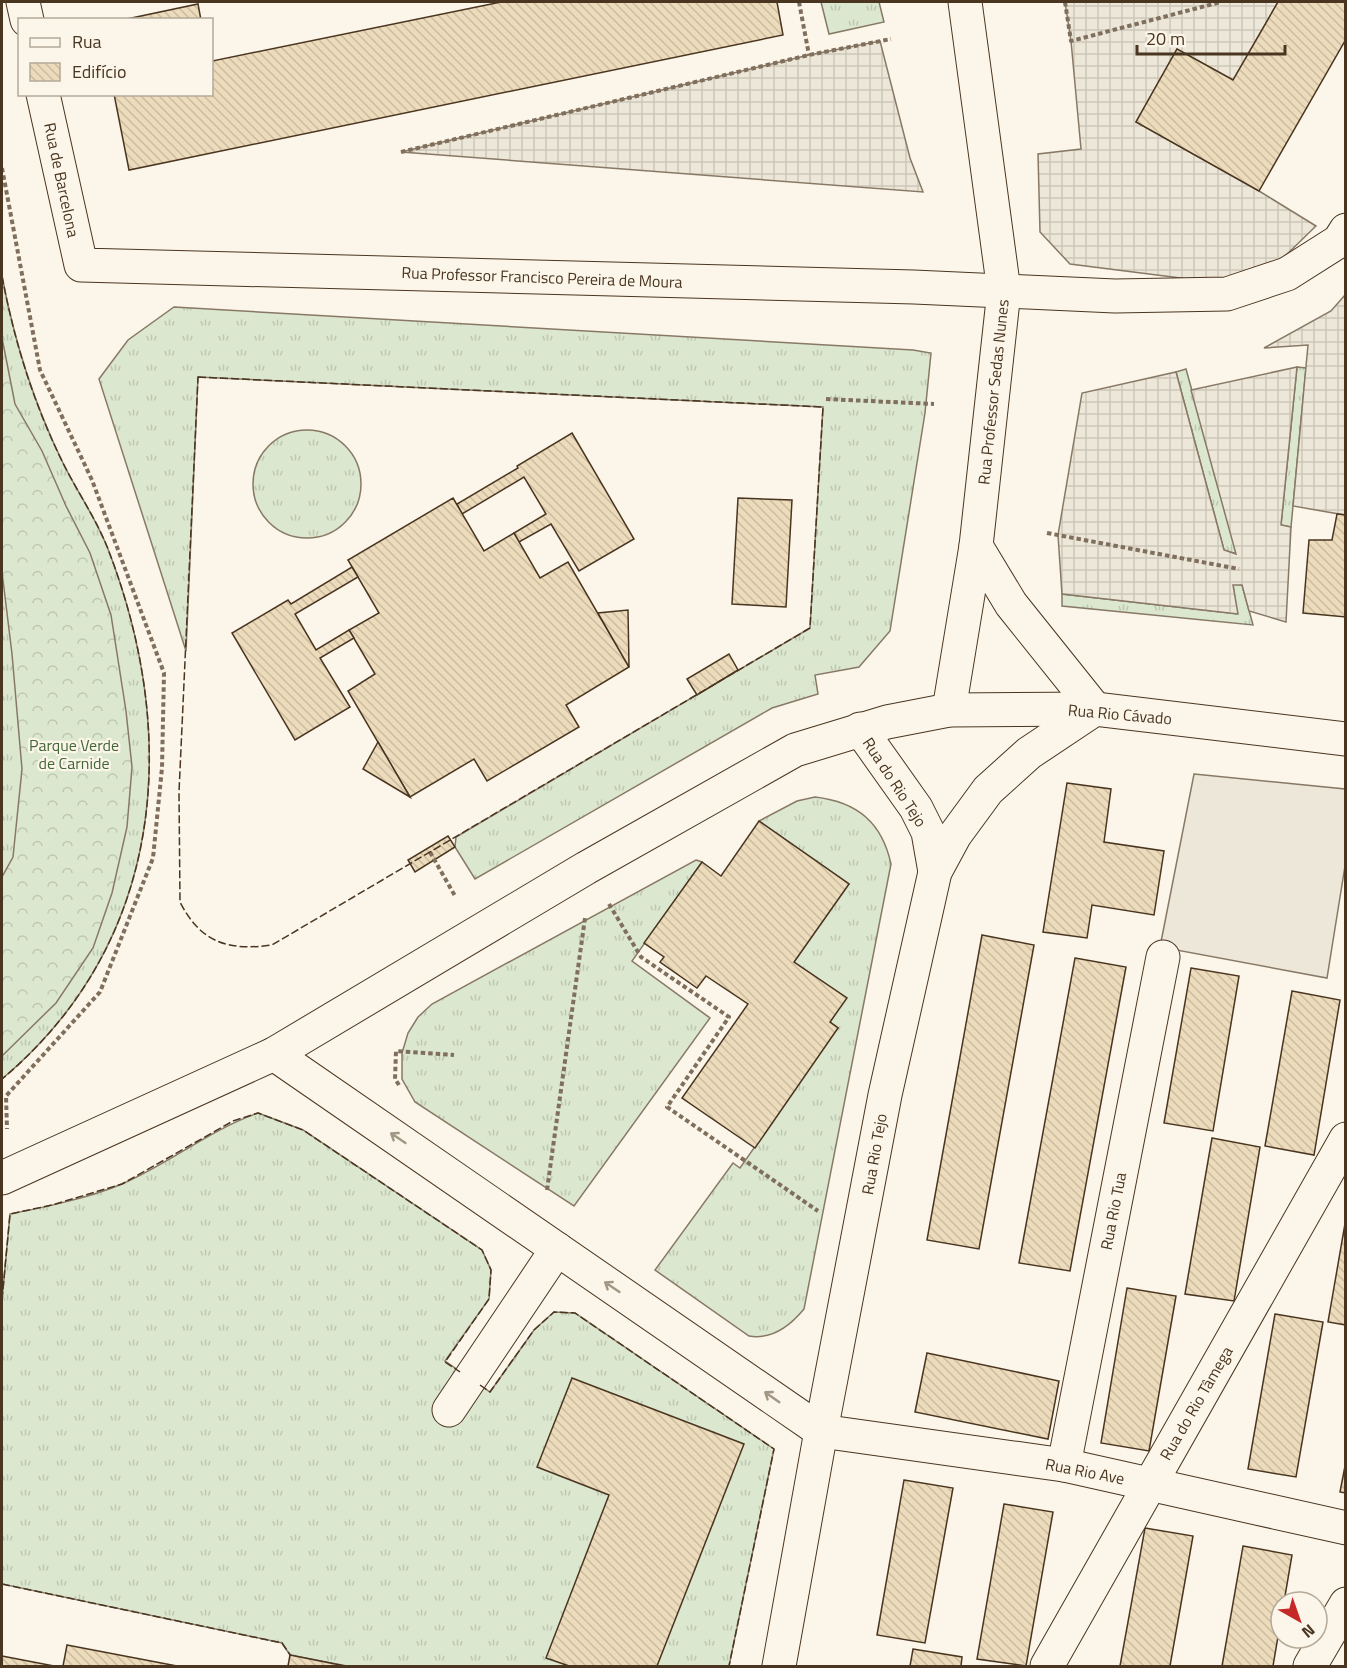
<svg xmlns="http://www.w3.org/2000/svg" width="1347" height="1668" viewBox="0 0 1347 1668" font-family="'Titillium Web',sans-serif">
	<style>
		.grass { fill: url(#grass-tufts); stroke: #887966; stroke-width: 1.5 }
		.forest { fill: url(#forest-crowns); stroke: #887966; stroke-width: 1.5 }
		.parking { fill: #ede7d9; stroke: #887966; stroke-width: 1.5 }
		.plaza { fill: url(#plaza-grid); stroke: #887966; stroke-width: 1.5 }
		.building { fill: url(#building-back-hatch); stroke: #4a3520; stroke-width: 1.5 }
		.lines { fill: none; stroke-linecap: round; stroke-linejoin: round }
		.minor-casing { stroke: #4a3520; stroke-width: 35 }
		.path { stroke: #7f6f5c; stroke-width: 4; stroke-dasharray: 4.5 3; stroke-linecap: butt }
		.minor { stroke: #fbf6e9; stroke-width: 33 }
		.fence { stroke: #4a3520; stroke-width: 1.5; stroke-dasharray: 8 3; stroke-linecap: butt }
		.oneway { stroke: #a29684 }
		.labels { text-anchor: middle; dominant-baseline: central; stroke-width: 4.5; stroke-linejoin: round; paint-order: stroke }
		.street-label { font-size: 16px; fill: #4a3520; stroke: #fbf6e9 }
		.park-label { font-size: 16px; fill: #436837; stroke: #fbf6e9 }
	</style>
	<defs>
		<pattern id="grass-tufts" width="24" height="20" patternUnits="userSpaceOnUse" patternTransform="scale(1.5)"><rect width="24" height="20" fill="#dce7d0"/><path d="M3 7l-1-3M5 7V3M7 7l1-3M15 17l-1-3M17 17v-4M19 17l1-3" fill="none" stroke="#bec7b2"/></pattern>
		<pattern id="forest-crowns" width="20" height="18" patternUnits="userSpaceOnUse" patternTransform="scale(1.5)"><rect width="20" height="18" fill="#dce7d0"/><path d="M2 6a3 3 0 1 1 6 0M12 15a3 3 0 1 1 6 0" fill="none" stroke="#bec7b2"/></pattern>
		<pattern id="plaza-grid" width="8" height="8" patternUnits="userSpaceOnUse" patternTransform="scale(1.5)"><rect width="8" height="8" fill="#ede7d9"/><path d="M0 4h8M4 0v8" fill="none" stroke="#cdc7ba"/></pattern>
		<pattern id="building-back-hatch" width="6" height="6" patternUnits="userSpaceOnUse" patternTransform="scale(1.5)"><rect width="6" height="6" fill="#ecdcbc"/><path d="M-1 5l2 2M0 0l6 6M5-1l2 2" fill="none" stroke="#ccbda1"/></pattern>
	</defs>
	<rect width="100%" height="100%" fill="#fbf6e9"/>
	<g class="grass">
		<path d="M 821,2 L 879,2 L 884,22 L 829,34 Z"/>
		<path d="M 2,276 C 14,340 33,401 62,461 C 76,490 96,518 108,549 C 181,738 164,943 2,1079 Z"/>
		<path d="M 174,307 L 913,350 L 931,353 L 925,413 L 890,631 L 859,667 L 815,675 L 818,694 L 772,708 L 475,879 L 455,847 L 456,837 L 810,628 L 823,407 L 198,377 L 186,651 L 99,379 L 128,340 Z"/>
		<path d="M 1297,367 L 1306,368 L 1291,527 L 1281,525 Z"/>
		<path d="M 1186,369 L 1237,554 L 1224,550 L 1176,372 Z"/>
		<circle cx="307" cy="484" r="54"/>
		<path d="M 1233,584 L 1242,585 L 1253,625 L 1062,606 L 1062,594 L 1237,614 Z"/>
		<path d="M 815,797 C 858,802 882,823 891,864 L 804,1309 C 790,1326 772,1340 749,1336 L 655,1270 L 733,1163 L 740,1168 L 838,1028 L 830,1022 L 846,998 L 794,962 L 849,884 L 759,821 L 797,801 Z"/>
		<path d="M 696,860 L 702,862 L 632,961 L 710,1018 L 574,1206 L 415,1102 L 402,1079 L 402,1053 L 408,1033 L 418,1017 L 432,1004 Z"/>
		<path d="M 258,1113 L 303,1130 L 482,1250 L 491,1270 L 489,1299 L 445,1361 L 490,1392 L 534,1330 L 554,1312 L 575,1313 L 774,1449 L 729,1666 L 347,1666 L 290,1655 L 282,1643 L 2,1584 L 2,1300 L 10,1214 C 45,1207 89,1198 122,1184 C 169,1164 209,1130 258,1113 Z"/>
	</g>
	<path class="forest" d="M 2,338 L 15,404 L 42,451 L 66,506 L 90,553 L 111,615 L 126,711 L 132,767 L 127,827 L 112,893 L 93,948 L 56,1003 L 2,1056 L 2,877 L 13,857 L 22,769 L 12,654 L 2,572 Z"/>
	<path class="parking" d="M 1194,774 L 1345,789 L 1345,866 L 1327,978 L 1160,947 Z"/>
	<g class="plaza">
		<path d="M 1065,2 L 1278,2 L 1233,80 L 1177,49 L 1136,122 L 1259,191 L 1316,226 L 1281,260 L 1220,283 L 1070,264 L 1040,232 L 1038,154 L 1081,149 L 1071,41 Z"/>
		<path d="M 880,41 L 910,158 L 923,192 L 401,152 L 809,55 Z"/>
		<path d="M 1345,295 L 1345,515 L 1293,506 L 1308,345 L 1264,348 L 1331,311 Z"/>
		<path d="M 1297,367 L 1281,525 L 1291,527 L 1286,622 L 1249,611 L 1242,585 L 1233,585 L 1238,614 L 1062,594 L 1058,535 L 1082,393 L 1176,372 L 1224,550 L 1236,554 L 1191,390 Z"/>
	</g>
	<g class="building">
		<path d="M 501,2 L 777,2 L 783,35 L 129,170 L 114,94 L 212,94 L 212,61 Z"/>
		<path d="M 1278,2 L 1346,2 L 1346,39 L 1259,191 L 1136,122 L 1177,49 L 1233,80 Z"/>
		<path d="M 198,4 L 201,20 L 122,20 Z"/>
		<path d="M 572,433 L 634,539 L 579,571 L 551,524 L 519,542 L 514,533 L 546,514 L 524,477 L 462,514 L 457,504 L 518,468 L 517,466 Z"/>
		<path d="M 453,498 L 484,551 L 514,533 L 540,578 L 568,562 L 629,667 L 566,705 L 579,727 L 487,781 L 474,759 L 410,797 L 348,691 L 375,674 L 349,630 L 379,613 L 348,560 Z"/>
		<path d="M 738,498 L 792,500 L 786,607 L 732,604 Z"/>
		<path d="M 1337,514 L 1346,515 L 1346,617 L 1303,613 L 1309,540 L 1332,540 Z"/>
		<path d="M 352,567 L 358,577 L 295,614 L 316,650 L 349,630 L 354,638 L 320,658 L 350,707 L 295,740 L 232,633 L 288,600 L 291,604 Z"/>
		<path d="M 628,610 L 629,667 L 598,613 Z"/>
		<path d="M 729,654 L 738,670 L 697,695 L 687,679 Z"/>
		<path d="M 378,742 L 410,797 L 363,769 Z"/>
		<path d="M 1067,783 L 1111,789 L 1104,842 L 1164,851 L 1154,915 L 1092,905 L 1087,938 L 1043,932 Z"/>
		<path d="M 759,821 L 849,884 L 794,962 L 847,998 L 830,1022 L 838,1028 L 755,1148 L 682,1098 L 748,1004 L 706,976 L 697,988 L 660,962 L 664,957 L 644,943 L 702,862 L 721,876 Z"/>
		<path d="M 448,836 L 455,847 L 415,872 L 408,860 Z"/>
		<path d="M 982,935 L 1034,945 L 979,1249 L 927,1240 Z"/>
		<path d="M 1075,958 L 1126,967 L 1070,1271 L 1019,1263 Z"/>
		<path d="M 1191,968 L 1239,976 L 1213,1131 L 1164,1123 Z"/>
		<path d="M 1292,991 L 1340,1000 L 1314,1155 L 1265,1146 Z"/>
		<path d="M 1212,1138 L 1260,1147 L 1234,1301 L 1185,1294 Z"/>
		<path d="M 1346,1218 L 1346,1325 L 1328,1322 Z"/>
		<path d="M 1127,1288 L 1176,1296 L 1149,1451 L 1101,1443 Z"/>
		<path d="M 1275,1314 L 1323,1322 L 1296,1477 L 1248,1469 Z"/>
		<path d="M 927,1353 L 1059,1381 L 1048,1439 L 915,1412 Z"/>
		<path d="M 572,1378 L 744,1444 L 657,1666 L 569,1666 L 546,1658 L 609,1495 L 537,1467 Z"/>
		<path d="M 1346,1461 L 1346,1493 L 1340,1492 Z"/>
		<path d="M 904,1480 L 953,1488 L 925,1643 L 877,1635 Z"/>
		<path d="M 1004,1504 L 1053,1512 L 1026,1666 L 977,1659 Z"/>
		<path d="M 1145,1528 L 1193,1536 L 1170,1666 L 1120,1666 Z"/>
		<path d="M 1243,1546 L 1292,1555 L 1284,1602 L 1281,1602 L 1281,1619 L 1273,1666 L 1222,1666 Z"/>
		<path d="M 67,1645 L 177,1666 L 63,1666 Z"/>
		<path d="M 913,1649 L 962,1657 L 961,1666 L 910,1666 Z"/>
		<path d="M 290,1655 L 345,1666 L 347,1666 L 288,1666 Z"/>
		<path d="M 2,1656 L 54,1666 L 2,1666 Z"/>
	</g>
	<g class="lines">
		<defs>
			<g id="minor">
				<path d="M 23,2 L 27,20"/>
				<path d="M 43,94 L 81,265 L 914,287 L 1115,296 L 1227,294 L 1287,274 L 1339,241 L 1346,230"/>
				<path d="M 976,546 L 1011,604 L 1095,709"/>
				<path d="M 949,710 L 976,546 L 1004,291 L 965,2"/>
				<path d="M 860,729 L 916,808 L 928,832 L 935,872"/>
				<path d="M 274,1054 L 821,1431 L 1064,1465 L 1346,1528"/>
				<path d="M 2,1178 L 274,1054 L 586,868 L 795,750 L 887,722 L 949,710 L 1095,709 L 1346,739"/>
				<path d="M 449,1410 L 557,1249"/>
				<path d="M 1064,1465 L 1163,957"/>
				<path d="M 779,1666 L 821,1431 L 885,1095 L 935,872 L 955,835 L 988,790 L 1029,753 L 1095,709"/>
				<path d="M 1047,1666 L 1346,1139"/>
				<path d="M 1310,1666 L 1346,1604"/>
			</g>
		</defs>
		<use href="#minor" class="minor-casing"/>
		<g class="path">
			<path d="M 799,2 L 809,55"/>
			<path d="M 1065,2 L 1071,41 L 1221,2"/>
			<path d="M 401,152 L 809,55 L 891,39"/>
			<path d="M 2,168 L 40,370 L 92,480 L 164,673 L 162,768 L 153,858 L 100,992 L 6,1096 L 7,1129"/>
			<path d="M 826,399 L 934,404"/>
			<path d="M 1047,533 L 1239,569"/>
			<path d="M 430,852 L 455,896"/>
			<path d="M 609,904 L 641,957 L 729,1017 L 667,1107 L 818,1211"/>
			<path d="M 399,1085 L 395,1079 L 396,1051 L 454,1055"/>
			<path d="M 547,1190 L 585,918"/>
		</g>
		<use href="#minor" class="minor"/>
		<g class="fence">
			<path d="M 2,276 C 14,340 33,402 62,461 C 76,490 96,518 108,549 C 181,738 164,943 2,1079"/>
			<path d="M 198,377 L 823,407 L 810,628 L 272,945 C 228,951 201,943 180,902 L 179,792 Z"/>
			<path d="M 2,1300 L 10,1214 L 52,1205 L 122,1184 L 233,1121 L 258,1113 L 303,1130 L 482,1250 L 491,1270 L 489,1299 L 445,1362 L 460,1372"/>
			<path d="M 480,1385 L 490,1392 L 534,1330 L 554,1312 L 575,1313 L 774,1449 L 729,1666"/>
			<path d="M 2,1584 L 282,1643 L 291,1656"/>
		</g>
	</g>
	<defs><path id="oneway-shaft" d="M-6 0H5M1.5-3L5.5 0L1.5 3" fill="none" stroke-width="1.6" stroke-linecap="round" stroke-linejoin="round" transform="scale(1.5)"/></defs>
	<g class="oneway">
		<use href="#oneway-shaft" transform="translate(398 1138) rotate(-146)"/>
		<use href="#oneway-shaft" transform="translate(612 1287) rotate(-146)"/>
		<use href="#oneway-shaft" transform="translate(772 1397) rotate(-145)"/>
	</g>
	<g class="labels">
		<g class="street-label">
			<text transform="translate(62 180) rotate(78)">Rua de Barcelona</text>
			<text transform="translate(542 277) rotate(2)">Rua Professor Francisco Pereira de Moura</text>
			<text transform="translate(993 392) rotate(-84)">Rua Professor Sedas Nunes</text>
			<text transform="translate(1120 714) rotate(5)">Rua Rio Cávado</text>
			<text transform="translate(895 782) rotate(57)">Rua do Rio Tejo</text>
			<text transform="translate(874 1154) rotate(-80)">Rua Rio Tejo</text>
			<text transform="translate(1113 1211) rotate(-79)">Rua Rio Tua</text>
			<text transform="translate(1196 1403) rotate(-60)">Rua do Rio Tâmega</text>
			<text transform="translate(1085 1471) rotate(11)">Rua Rio Ave</text>
		</g>
		<g class="park-label">
			<text x="74" y="745">Parque Verde<tspan x="74" dy="18">de Carnide</tspan></text>
		</g>
	</g>
	<rect width="1347" height="1668" fill="none" stroke="#4a3520" stroke-width="6"/>
	<rect x="18" y="18" width="195" height="78" fill="#fbf6e9" stroke="#b4a999" stroke-width="1.5"/>
	<rect x="30" y="38" width="30" height="9" fill="#fbf6e9" stroke="#b4a999" stroke-width="1.5"/>
	<text x="72" y="48" font-size="18" fill="#4a3520">Rua</text>
	<rect x="30" y="63" width="30" height="18" fill="url(#building-back-hatch)" stroke="#b4a999" stroke-width="1.5"/>
	<text x="72" y="78" font-size="18" fill="#4a3520">Edifício</text>
	<g transform="translate(1299 1620) rotate(140)"><circle r="28" fill="#fbf6e9" stroke="#b4a999" stroke-width="1.5"/>
	<path d="M0-4.5L10 22L0 15L-10 22Z" fill="#c62828"/>
	<text y="-9" font-size="16" font-weight="bold" text-anchor="middle" fill="#4a3520">N</text>
	</g>
	<path d="M1137 45v9h148v-9" fill="none" stroke="#4a3520" stroke-width="3"/>
	<text x="1146" y="45" font-size="18" fill="#4a3520" stroke="#fbf6e9" stroke-width="4.5" paint-order="stroke">20 m</text>
</svg>
